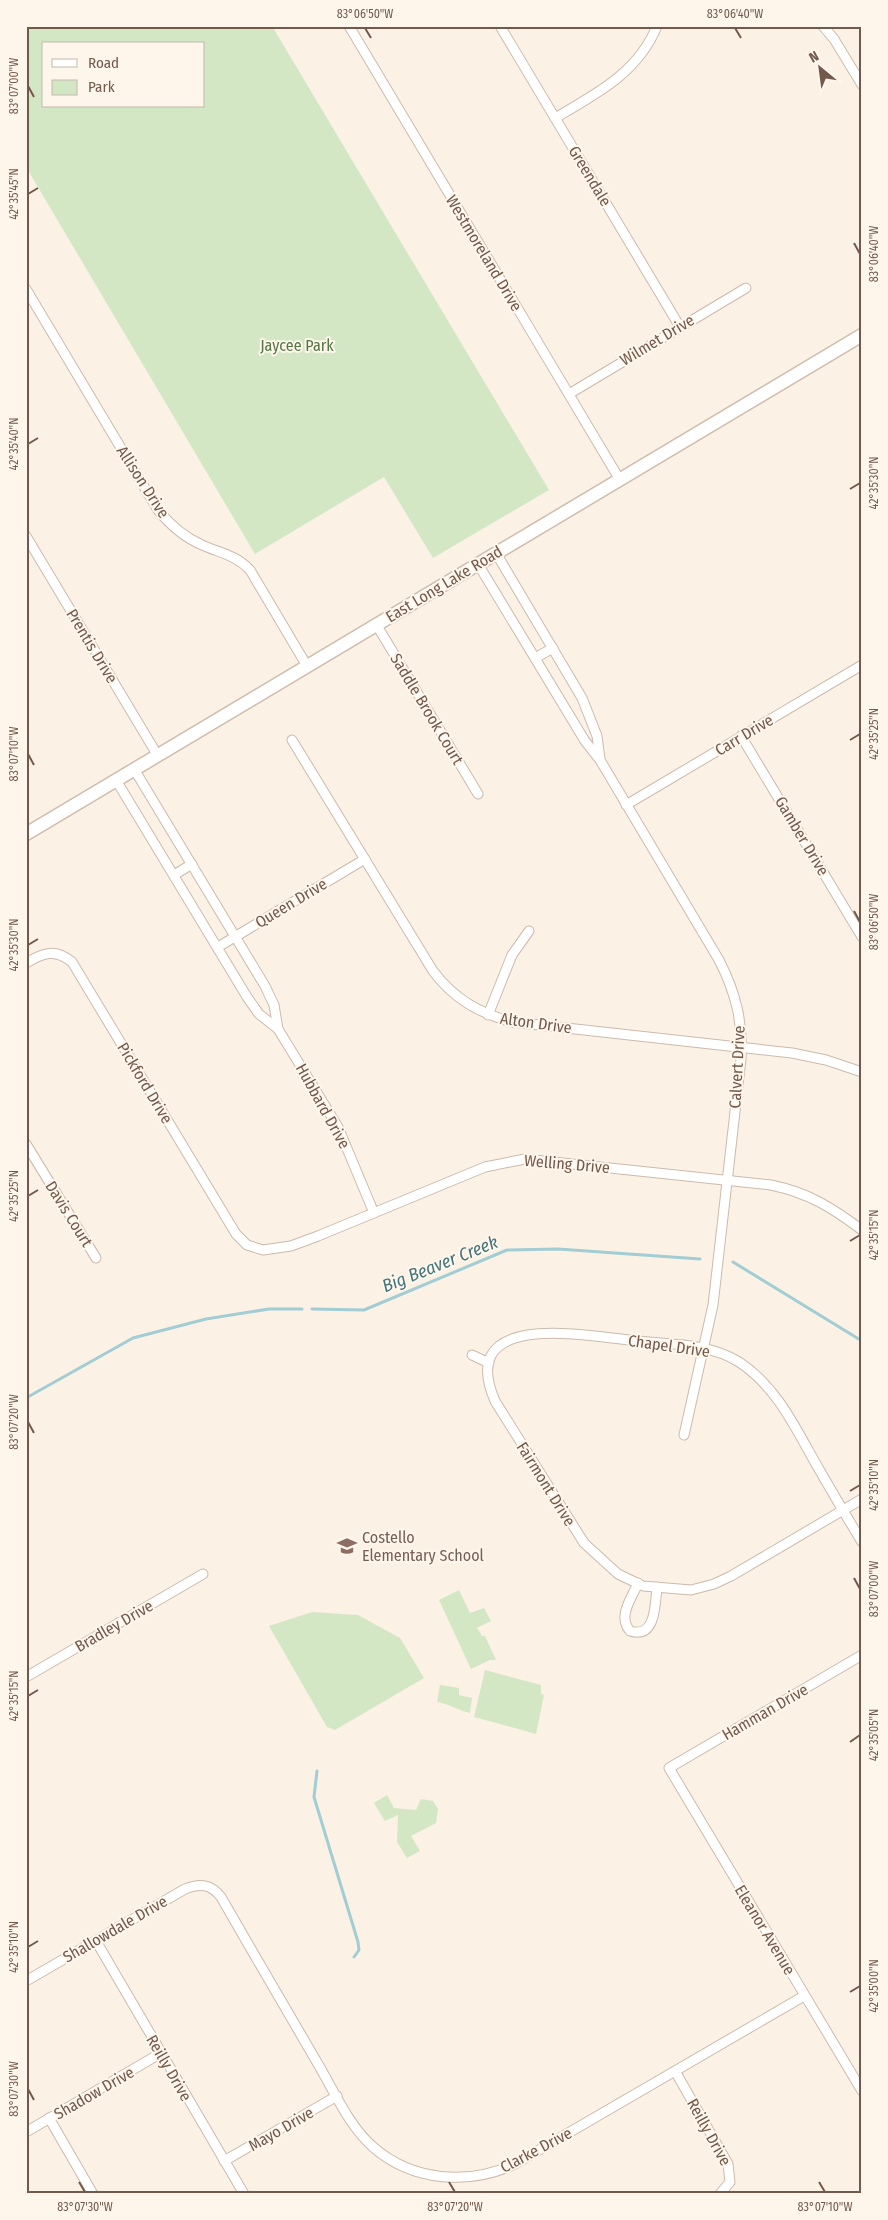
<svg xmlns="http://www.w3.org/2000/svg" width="888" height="2220" viewBox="0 0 888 2220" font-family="'Fira Sans Condensed',sans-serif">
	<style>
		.green { fill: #d3e7c5; fill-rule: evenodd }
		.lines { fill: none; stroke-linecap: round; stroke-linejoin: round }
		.stream { stroke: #a2cdd4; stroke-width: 3 }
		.minor-casing { stroke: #ccbaac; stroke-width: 11 }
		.secondary-casing { stroke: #d0bcad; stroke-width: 15 }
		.minor { stroke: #fff; stroke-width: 9 }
		.secondary { stroke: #fff; stroke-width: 12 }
		.ticks { fill: none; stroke: #72594c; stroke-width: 2 }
		.labels { text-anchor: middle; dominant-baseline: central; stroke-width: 4; stroke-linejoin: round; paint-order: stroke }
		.street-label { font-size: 16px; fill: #72594c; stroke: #fef6eb }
		.park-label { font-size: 16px; fill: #547745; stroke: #fef6eb }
		.education-label { font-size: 16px; fill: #785e54; stroke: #fef6eb; text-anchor: start }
		.water-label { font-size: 18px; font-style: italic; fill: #44747d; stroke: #fef6eb }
		.neatline { fill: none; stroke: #72594c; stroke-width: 2 }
		.ticks-label { font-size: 12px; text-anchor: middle; fill: #72594c }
	</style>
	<rect width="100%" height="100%" fill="#fbf2e5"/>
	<g class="green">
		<path d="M 26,26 L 272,26 L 549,490 L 433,558 L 384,477 L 255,554 L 26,167 ZM 44,44 L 204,44 L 204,106 L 44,106 Z"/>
		<path d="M 459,1590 L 470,1613 L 484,1608 L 491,1621 L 477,1628 L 482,1636 L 485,1636 L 496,1660 L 490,1660 L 471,1669 L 439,1600 Z"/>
		<path d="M 312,1612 L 358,1615 L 400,1638 L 424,1678 L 335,1730 L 327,1727 L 269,1626 Z"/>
		<path d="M 485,1670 L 541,1685 L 541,1694 L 544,1695 L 536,1734 L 474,1717 Z"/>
		<path d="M 440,1685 L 459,1688 L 459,1695 L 472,1698 L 470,1713 C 457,1710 450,1704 437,1702 Z"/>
		<path d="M 387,1795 L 394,1808 L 416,1810 L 421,1799 L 433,1801 L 438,1809 L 436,1823 L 411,1836 L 420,1851 L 407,1858 L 397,1842 L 398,1815 L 385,1821 L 374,1803 Z"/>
	</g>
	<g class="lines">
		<g class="stream">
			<path d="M 733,1262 L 862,1341"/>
			<path d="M 312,1309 L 364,1310 L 507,1250 L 558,1249 L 700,1259"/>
			<path d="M 26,1398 L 133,1338 L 206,1319 L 269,1309 L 302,1309"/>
			<path d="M 317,1771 L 314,1797 L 358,1942 L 359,1950 L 354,1957"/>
		</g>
		<defs>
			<g id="minor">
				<path d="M 349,26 L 620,480"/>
				<path d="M 500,26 L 680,327"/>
				<path d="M 823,26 L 834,39 L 862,85"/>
				<path d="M 555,118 C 596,94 638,73 657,26"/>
				<path d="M 26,289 L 158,510 C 170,525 184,537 202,545 C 220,553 236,555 250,570 L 307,666"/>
				<path d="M 569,394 L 746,288"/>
				<path d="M 26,536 L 158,756"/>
				<path d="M 496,553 L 582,698 L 597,736 L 600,759"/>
				<path d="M 478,564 L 585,741 L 600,760 L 719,960 C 736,993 743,1022 741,1059 L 713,1305 L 684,1435"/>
				<path d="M 376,624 L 478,794"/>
				<path d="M 535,658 L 553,648"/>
				<path d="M 741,736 L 862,937"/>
				<path d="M 292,740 L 433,971 C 454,999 479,1013 512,1022 L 792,1053 L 826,1060 L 862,1072"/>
				<path d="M 134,769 L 265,986 L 274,1005 L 278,1029"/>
				<path d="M 116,780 L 247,997 L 259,1014 L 278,1029 L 338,1127 L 374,1213"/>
				<path d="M 626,805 L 862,665"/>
				<path d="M 174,875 L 192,864"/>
				<path d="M 218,947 L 365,859"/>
				<path d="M 26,963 C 43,953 55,948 72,962 L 236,1234 L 247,1245 L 263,1250 L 291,1246 L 318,1236 L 485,1167 L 525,1159 L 771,1185 C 809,1193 831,1207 862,1230"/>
				<path d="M 488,1015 L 512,955 L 529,931"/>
				<path d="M 26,1144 L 96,1258"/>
				<path d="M 472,1355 L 489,1363"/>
				<path d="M 862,1499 L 731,1576 L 714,1584 L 691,1590 L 643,1586 L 618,1574 L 584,1543 L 495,1401 C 456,1311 581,1335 629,1340 C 665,1345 707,1342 739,1362 C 776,1386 795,1427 816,1464 C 831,1490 846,1516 862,1542"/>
				<path d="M 638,1583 C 632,1598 617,1616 630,1631 C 656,1639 655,1605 657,1587"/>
				<path d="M 862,1655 L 669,1768 L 862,2091"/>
				<path d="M 26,1677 L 203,1574"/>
				<path d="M 96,1941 L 244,2194"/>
				<path d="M 26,1981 L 185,1889 C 200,1883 211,1884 221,1897 C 253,1953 286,2009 318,2064 C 334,2091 349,2126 373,2147 C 412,2181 468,2186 515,2164 L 804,1996"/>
				<path d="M 675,2071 L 728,2164 L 730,2182 L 720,2194"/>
				<path d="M 49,2118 L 93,2194"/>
				<path d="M 26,2132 L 161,2053"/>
				<path d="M 224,2161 L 337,2096"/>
			</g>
			<path id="secondary" d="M 26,834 L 862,335"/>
		</defs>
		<use href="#minor" class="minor-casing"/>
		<use href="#secondary" class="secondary-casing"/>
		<use href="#minor" class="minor"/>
		<use href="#secondary" class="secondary"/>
	</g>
	<path class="ticks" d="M 365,28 L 371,38M 735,28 L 741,38M 28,86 L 34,97M 28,194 L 38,188M 854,243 L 860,254M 28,444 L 38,438M 850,489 L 860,483M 850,740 L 860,734M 28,754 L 34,765M 854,911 L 860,922M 28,945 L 38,939M 28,1196 L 38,1190M 850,1241 L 860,1235M 28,1422 L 34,1433M 850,1491 L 860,1485M 854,1578 L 860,1589M 28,1696 L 38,1690M 850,1742 L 860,1735M 28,1947 L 38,1941M 850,1992 L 860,1986M 28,2089 L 34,2100M 79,2182 L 85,2192M 449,2182 L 455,2192M 819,2182 L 825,2192"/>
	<defs>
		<symbol id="school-bare" viewBox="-9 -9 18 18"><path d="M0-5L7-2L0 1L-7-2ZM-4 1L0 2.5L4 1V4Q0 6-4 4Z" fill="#8d6e63" stroke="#fef6eb" stroke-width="2.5" paint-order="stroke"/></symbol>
	</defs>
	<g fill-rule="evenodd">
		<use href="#school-bare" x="333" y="1532" width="28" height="28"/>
	</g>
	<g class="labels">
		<g class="street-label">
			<text transform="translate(590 176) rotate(59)">Greendale</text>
			<text transform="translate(484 253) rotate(59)">Westmoreland Drive</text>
			<text transform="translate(657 340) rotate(-31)">Wilmet Drive</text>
			<text transform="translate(143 482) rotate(57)">Allison Drive</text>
			<text transform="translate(444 584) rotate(-31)">East Long Lake Road</text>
			<text transform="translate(92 646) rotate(59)">Prentis Drive</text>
			<text transform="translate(427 709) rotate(59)">Saddle Brook Court</text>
			<text transform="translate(744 735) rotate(-31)">Carr Drive</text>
			<text transform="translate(802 836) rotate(59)">Gamber Drive</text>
			<text transform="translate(291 903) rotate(-31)">Queen Drive</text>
			<text transform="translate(536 1023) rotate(8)">Alton Drive</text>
			<text transform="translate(737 1067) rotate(-87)">Calvert Drive</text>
			<text transform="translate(145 1083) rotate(59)">Pickford Drive</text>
			<text transform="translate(323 1106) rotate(61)">Hubbard Drive</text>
			<text transform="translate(567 1164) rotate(5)">Welling Drive</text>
			<text transform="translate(69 1214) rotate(58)">Davis Court</text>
			<text transform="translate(669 1346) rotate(8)">Chapel Drive</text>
			<text transform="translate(546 1484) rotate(58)">Fairmont Drive</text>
			<text transform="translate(114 1626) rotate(-30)">Bradley Drive</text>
			<text transform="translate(765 1712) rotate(-30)">Hamman Drive</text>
			<text transform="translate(115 1929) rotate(-30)">Shallowdale Drive</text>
			<text transform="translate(765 1930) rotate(59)">Eleanor Avenue</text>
			<text transform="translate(169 2068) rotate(60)">Reilly Drive</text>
			<text transform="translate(94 2093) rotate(-30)">Shadow Drive</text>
			<text transform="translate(281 2129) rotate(-30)">Mayo Drive</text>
			<text transform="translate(709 2132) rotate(61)">Reilly Drive</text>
			<text transform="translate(536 2150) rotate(-28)">Clarke Drive</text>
		</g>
		<g class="park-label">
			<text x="297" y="345">Jaycee Park</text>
		</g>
		<g class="education-label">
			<text x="362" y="1537">Costello<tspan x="362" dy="18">Elementary School</tspan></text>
		</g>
		<g class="water-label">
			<text transform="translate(440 1264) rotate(-22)">Big Beaver Creek</text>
		</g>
	</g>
	<rect width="888" height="2220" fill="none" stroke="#fef6eb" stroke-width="55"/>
	<rect x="42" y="42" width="162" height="65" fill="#fef6eb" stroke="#c6b7ab"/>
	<rect x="52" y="59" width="25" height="8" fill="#ffffff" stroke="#c6b7ab"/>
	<text x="88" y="68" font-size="15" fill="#72594c">Road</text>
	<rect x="52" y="80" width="25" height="15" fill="#d3e7c5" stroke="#c6b7ab"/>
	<text x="88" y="92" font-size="15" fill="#72594c">Park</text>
	<g transform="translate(820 68) rotate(331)" stroke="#fef6eb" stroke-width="4" paint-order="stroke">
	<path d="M0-4L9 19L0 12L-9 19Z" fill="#72594c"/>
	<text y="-8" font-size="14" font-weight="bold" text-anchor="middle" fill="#72594c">N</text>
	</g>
	<rect x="28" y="28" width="832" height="2164" class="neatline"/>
	<g class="ticks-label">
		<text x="365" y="18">83°06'50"W</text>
		<text x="735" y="18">83°06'40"W</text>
		<text transform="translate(14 86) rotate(-90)" y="4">83°07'00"W</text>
		<text transform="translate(14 194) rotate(-90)" y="4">42°35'45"N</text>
		<text transform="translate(874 254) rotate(-90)" y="4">83°06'40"W</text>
		<text transform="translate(14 444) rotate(-90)" y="4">42°35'40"N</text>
		<text transform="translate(874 483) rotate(-90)" y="4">42°35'30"N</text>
		<text transform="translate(874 734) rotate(-90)" y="4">42°35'25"N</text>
		<text transform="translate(14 754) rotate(-90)" y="4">83°07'10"W</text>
		<text transform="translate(874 922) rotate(-90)" y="4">83°06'50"W</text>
		<text transform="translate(14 945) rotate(-90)" y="4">42°35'30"N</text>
		<text transform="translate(14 1196) rotate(-90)" y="4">42°35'25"N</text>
		<text transform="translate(874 1235) rotate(-90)" y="4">42°35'15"N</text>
		<text transform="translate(14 1422) rotate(-90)" y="4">83°07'20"W</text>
		<text transform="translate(874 1485) rotate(-90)" y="4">42°35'10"N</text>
		<text transform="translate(874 1589) rotate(-90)" y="4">83°07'00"W</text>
		<text transform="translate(14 1696) rotate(-90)" y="4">42°35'15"N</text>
		<text transform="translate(874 1735) rotate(-90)" y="4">42°35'05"N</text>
		<text transform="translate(14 1947) rotate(-90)" y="4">42°35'10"N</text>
		<text transform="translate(874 1986) rotate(-90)" y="4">42°35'00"N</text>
		<text transform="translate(14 2089) rotate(-90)" y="4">83°07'30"W</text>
		<text x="85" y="2211">83°07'30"W</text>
		<text x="455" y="2211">83°07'20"W</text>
		<text x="825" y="2211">83°07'10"W</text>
	</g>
</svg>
